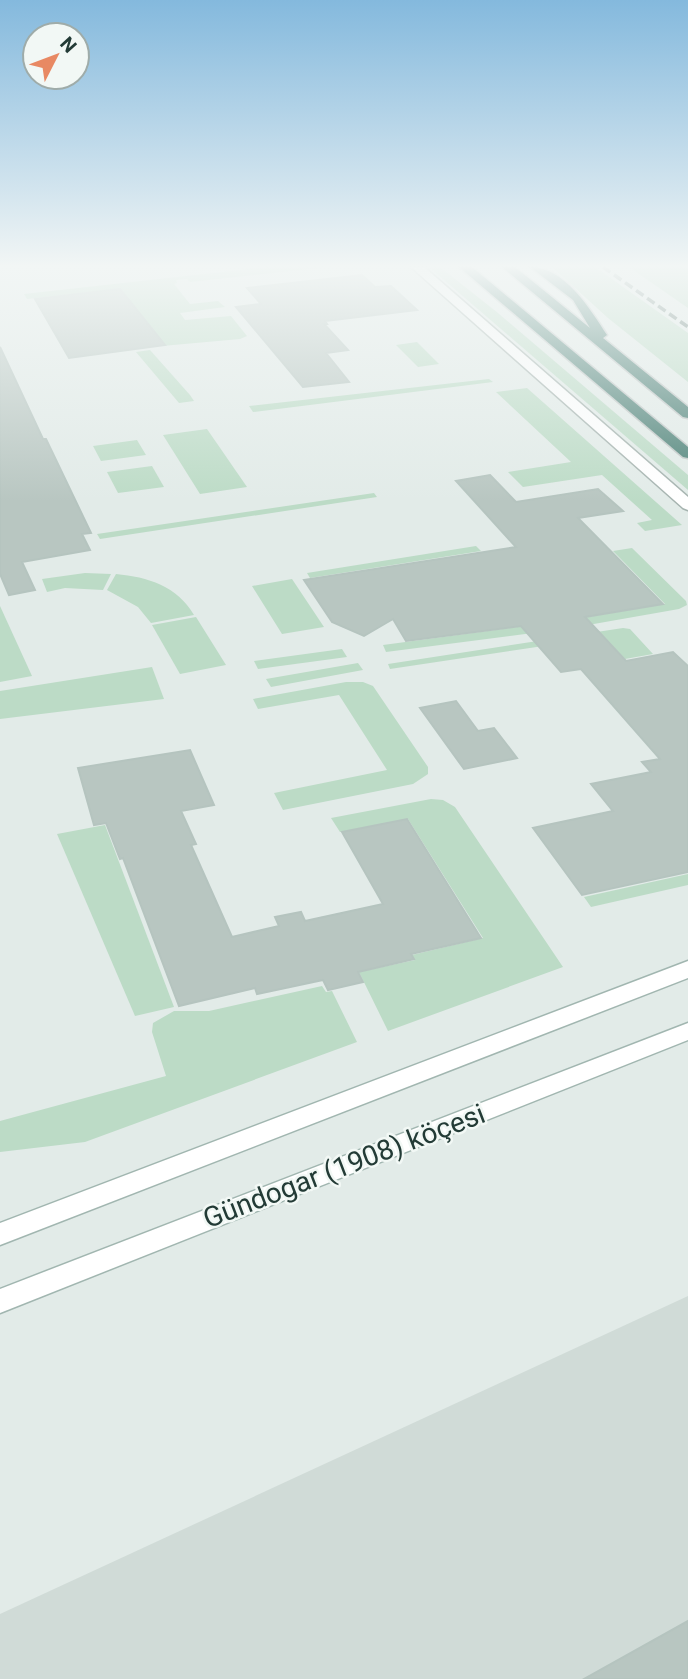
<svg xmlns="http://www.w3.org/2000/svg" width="688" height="1679" viewBox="0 0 688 1679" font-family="Roboto,sans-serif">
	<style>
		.built { fill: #d0dbd7 }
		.green { fill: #bcdbc6 }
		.building { fill: #b8c6c1; stroke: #b5c4bf; stroke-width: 2 }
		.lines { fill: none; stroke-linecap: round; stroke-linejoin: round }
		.minor-casing { stroke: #a5b3af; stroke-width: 3 }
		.secondary-casing { stroke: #a1b6b0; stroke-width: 3 }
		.trunk-casing { stroke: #c1c8c7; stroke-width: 3 }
		.minor { fill: #fff; fill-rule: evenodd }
		.secondary { fill: #fff; fill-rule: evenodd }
		.trunk { fill: #4e8278; fill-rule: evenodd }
		.rail { stroke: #5e7771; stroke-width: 3.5; stroke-dasharray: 9 4.5; stroke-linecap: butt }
		.labels { text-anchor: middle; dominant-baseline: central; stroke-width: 5; stroke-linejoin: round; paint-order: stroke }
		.near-street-label { font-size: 28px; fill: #233b36; stroke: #f2f8f5 }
	</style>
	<rect width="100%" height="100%" fill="#e2ebe8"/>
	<path class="built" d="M 688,1296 L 688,1679 L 0,1679 L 0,1614 Z"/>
	<g class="green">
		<path d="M 267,267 L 328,267 L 190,282 L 187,279 L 176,280 L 177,283 L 174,284 L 190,304 L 218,301 L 225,307 L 180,313 L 185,320 L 231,316 L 247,336 L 240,339 L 162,346 L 120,289 L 27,299 L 24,294 Z"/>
		<path d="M 429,267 L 440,267 L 498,313 L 688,475 L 688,490 Z"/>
		<path d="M 552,267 L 595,267 L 688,333 L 688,382 L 608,318 Z"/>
		<path d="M 629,267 L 688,267 L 688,308 Z"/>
		<path d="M 417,342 L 439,364 L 418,367 L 396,345 Z"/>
		<path d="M 150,350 L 190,395 L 194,401 L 179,403 L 136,352 Z"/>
		<path d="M 489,379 L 493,382 L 253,412 L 249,406 Z"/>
		<path d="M 527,388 L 682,525 L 645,531 L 637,523 L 652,520 L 602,475 L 523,487 L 508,472 L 571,462 L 496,392 Z"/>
		<path d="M 207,429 L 247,487 L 200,494 L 163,435 Z"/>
		<path d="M 137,440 L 146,455 L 101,461 L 93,446 Z"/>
		<path d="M 152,466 L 164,487 L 118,493 L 107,472 Z"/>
		<path d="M 374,493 L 377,497 L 100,539 L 97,534 Z"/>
		<path d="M 476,546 L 481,551 L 310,578 L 307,573 Z"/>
		<path d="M 632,548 L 686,601 L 687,605 L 679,609 L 571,628 L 386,652 L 383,645 L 570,620 L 665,604 L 613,551 Z"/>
		<path d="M 85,573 L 111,574 L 103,590 L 65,588 L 47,592 L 42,579 Z"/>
		<path d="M 116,574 C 148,577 177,586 194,615 L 151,623 L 138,607 L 107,590 Z"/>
		<path d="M 292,579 L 324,627 L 282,634 L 252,586 Z"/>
		<path d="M 0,606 L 32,676 L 0,682 Z"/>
		<path d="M 196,617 L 226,665 L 180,674 L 152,625 Z"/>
		<path d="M 623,628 L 630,629 L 653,654 L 625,659 L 604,637 L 390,669 L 388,664 Z"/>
		<path d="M 342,649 L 347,657 L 258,669 L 254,661 Z"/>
		<path d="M 358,663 L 363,670 L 271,687 L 266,679 Z"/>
		<path d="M 152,667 L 164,699 L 0,719 L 0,691 Z"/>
		<path d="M 346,682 L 363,682 L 373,686 L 428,767 L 428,774 L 413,784 L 283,810 L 274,793 L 387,770 L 339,695 L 258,709 L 253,699 Z"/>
		<path d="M 431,799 L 443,800 L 455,807 L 563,967 L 388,1031 L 359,972 L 415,960 L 412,955 L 483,938 L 408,819 L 340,832 L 331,818 Z"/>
		<path d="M 105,825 L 174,1007 L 135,1016 L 57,834 Z"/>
		<path d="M 688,874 L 688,885 L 591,907 L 584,897 Z"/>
		<path d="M 322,986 L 326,992 L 332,991 L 357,1042 L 85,1142 L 0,1152 L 0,1121 L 166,1076 L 152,1032 L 153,1023 L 174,1011 L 209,1011 Z"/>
	</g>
	<g class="building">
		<path d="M 362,275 L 375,287 L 391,286 L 417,310 L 325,321 L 327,324 L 324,324 L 348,350 L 326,353 L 349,382 L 303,387 L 236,307 L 261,304 L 247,288 Z"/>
		<path d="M 120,289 L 165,345 L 69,358 L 35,299 Z"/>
		<path d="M 0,347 L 43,439 L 46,439 L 91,533 L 82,534 L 90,550 L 22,562 L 35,590 L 9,595 L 0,574 Z"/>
		<path d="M 490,475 L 516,502 L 598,489 L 623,511 L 578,518 L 663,604 L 585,617 L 626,661 L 673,652 L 688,666 L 688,872 L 582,895 L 533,828 L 613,811 L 591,784 L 651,772 L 642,762 L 660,759 L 581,669 L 561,672 L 521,626 L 406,641 L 393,619 L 364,636 L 332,622 L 304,580 L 516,547 L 456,481 Z"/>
		<path d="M 456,701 L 478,731 L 494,728 L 517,758 L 464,769 L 420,708 Z"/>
		<path d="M 190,750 L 214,805 L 181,811 L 196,844 L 191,845 L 232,937 L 279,926 L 275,917 L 301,912 L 305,921 L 383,904 L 342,832 L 407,819 L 481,938 L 411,954 L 414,959 L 358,972 L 363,982 L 328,990 L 323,980 L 257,994 L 255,988 L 179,1006 L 123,858 L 120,859 L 106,823 L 94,825 L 78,768 Z"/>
		<path d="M 688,1621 L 688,1679 L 584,1679 Z"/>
	</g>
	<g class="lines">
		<defs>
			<path id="minor" d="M 411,267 L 424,267 L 688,497 L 688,510 L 683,508 Z"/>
			<g id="secondary">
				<path d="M 688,961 L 688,978 L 0,1245 L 0,1223 Z"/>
				<path d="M 688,1023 L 688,1040 L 0,1313 L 0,1289 Z"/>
			</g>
			<g id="trunk">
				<path d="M 459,267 L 472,267 L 688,447 L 688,458 L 683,457 Z"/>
				<path d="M 502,267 L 515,267 L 590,328 L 573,300 L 530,267 C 565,267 590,309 607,335 L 603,338 L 688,407 L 688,418 L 683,417 Z"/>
			</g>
		</defs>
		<use href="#minor" class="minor-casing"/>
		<use href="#secondary" class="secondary-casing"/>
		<use href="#trunk" class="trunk-casing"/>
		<use href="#minor" class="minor"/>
		<use href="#secondary" class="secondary"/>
		<use href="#trunk" class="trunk"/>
		<path class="rail" d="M 603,267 L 688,327"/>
	</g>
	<linearGradient id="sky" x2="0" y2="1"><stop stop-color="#84b9dd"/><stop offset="0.53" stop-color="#f2f6f5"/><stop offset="1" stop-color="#f2f6f5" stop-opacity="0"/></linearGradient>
	<rect width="688" height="502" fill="url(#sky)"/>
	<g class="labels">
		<g class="near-street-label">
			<text transform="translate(344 1166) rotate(-21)">Gündogar (1908) köçesi</text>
		</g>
	</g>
	<g transform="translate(56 56) rotate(48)"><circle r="33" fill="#f2f8f5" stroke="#9faca9" stroke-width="2"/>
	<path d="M0-5L12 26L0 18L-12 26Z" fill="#e88963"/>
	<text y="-10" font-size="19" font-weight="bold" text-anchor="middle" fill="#233b36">N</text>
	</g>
</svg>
